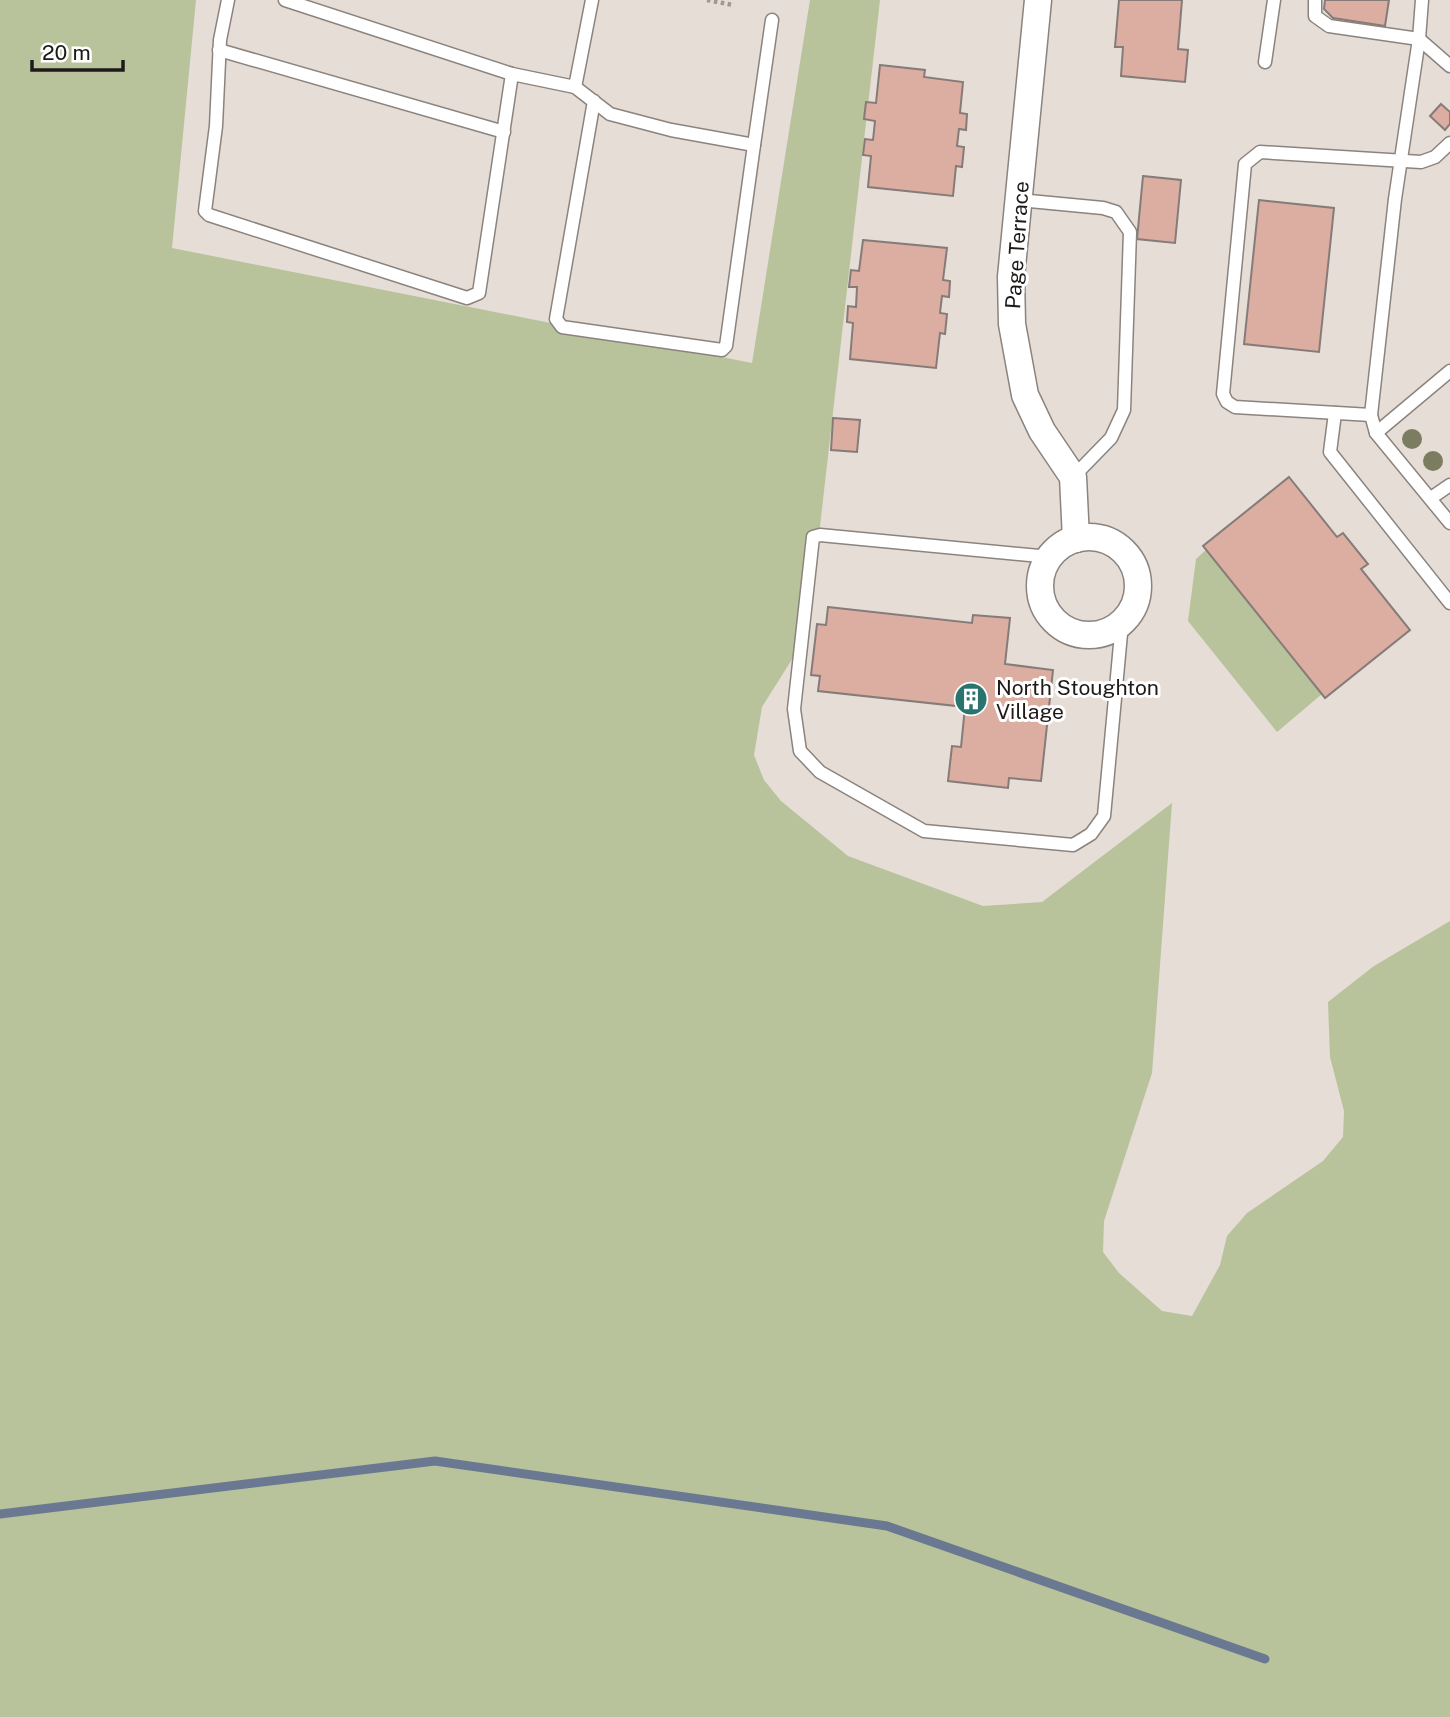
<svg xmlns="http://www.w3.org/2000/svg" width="1450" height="1717" viewBox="0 0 1450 1717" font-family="'Public Sans',sans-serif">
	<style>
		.green { fill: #b8c39c }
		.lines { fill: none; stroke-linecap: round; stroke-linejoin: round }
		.stream { stroke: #6a7991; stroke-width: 9 }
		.building { fill: #dcada1; stroke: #857b78; stroke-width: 2 }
		.service-casing { stroke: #8b837e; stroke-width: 15 }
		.minor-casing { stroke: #8b837e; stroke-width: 29 }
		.path { stroke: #9f9893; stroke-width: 4.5; stroke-dasharray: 3.5 3.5; stroke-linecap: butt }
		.service { stroke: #fff; stroke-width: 12 }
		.minor { stroke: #fff; stroke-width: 26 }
		.tree { fill: #7c7d60 }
		.labels { text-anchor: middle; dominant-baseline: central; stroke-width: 6; stroke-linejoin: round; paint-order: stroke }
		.street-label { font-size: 21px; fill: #1d1a18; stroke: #fff }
		.poi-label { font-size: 21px; fill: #1d1a18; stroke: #fff; text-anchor: start }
	</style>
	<rect width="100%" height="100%" fill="#e5ddd6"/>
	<g class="green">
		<path d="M 0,0 L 196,0 L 172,248 L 752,363 L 810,0 L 880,0 L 810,614 L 806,637 L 762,707 L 754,755 L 764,780 L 781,801 L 848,856 L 983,906 L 1042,902 L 1172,803 L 1152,1073 L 1104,1221 L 1103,1252 L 1119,1273 L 1162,1311 L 1192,1316 L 1220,1265 L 1227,1236 L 1247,1213 L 1323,1161 L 1343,1137 L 1344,1111 L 1330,1057 L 1328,1002 L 1374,966 L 1450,921 L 1450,1717 L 0,1717 Z"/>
		<path d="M 1206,550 L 1322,694 L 1277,732 L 1188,621 L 1196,559 Z"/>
	</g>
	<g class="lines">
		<path class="stream" d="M 0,1514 L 435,1461 L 887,1526 L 1265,1659"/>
	</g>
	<g class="building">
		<path d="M 1119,0 L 1182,0 L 1178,49 L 1188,50 L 1185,82 L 1121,76 L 1123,47 L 1115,47 Z"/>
		<path d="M 1325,0 L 1389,0 L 1385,26 L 1333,18 L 1324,9 Z"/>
		<path d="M 880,65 L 925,70 L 924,77 L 963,82 L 960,113 L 967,114 L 966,130 L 959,129 L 957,146 L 964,147 L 962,167 L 956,166 L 953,196 L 868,187 L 871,156 L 863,155 L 865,139 L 873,140 L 875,121 L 864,119 L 866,102 L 876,103 Z"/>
		<path d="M 1441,104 L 1450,112 L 1450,124 L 1445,130 L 1430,116 Z"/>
		<path d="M 1143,176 L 1181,180 L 1175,243 L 1137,239 Z"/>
		<path d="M 1259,200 L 1334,208 L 1319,352 L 1244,344 Z"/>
		<path d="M 863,240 L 947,248 L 943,280 L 950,281 L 949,297 L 942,296 L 940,313 L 947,314 L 945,334 L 940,333 L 936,368 L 850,359 L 853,323 L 847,322 L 848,306 L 856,307 L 857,287 L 849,287 L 851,270 L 859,271 Z"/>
		<path d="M 833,418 L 860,420 L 857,452 L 831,450 Z"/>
		<path d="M 1289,477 L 1337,537 L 1343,533 L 1368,564 L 1361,569 L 1410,630 L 1325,698 L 1203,546 Z"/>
		<path d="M 828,607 L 972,623 L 973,615 L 1010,618 L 1005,664 L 1053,670 L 1041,781 L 1009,778 L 1008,788 L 948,781 L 952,746 L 961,747 L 965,707 L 818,691 L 820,676 L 811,675 L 817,624 L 826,625 Z"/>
	</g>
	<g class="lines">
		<defs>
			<g id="service">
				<path d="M 228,0 L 220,40 L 216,126 L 205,211 L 209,215 L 467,298 L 479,293 L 512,74"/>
				<path d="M 285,0 L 512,74 L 575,87 L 592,0"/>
				<path d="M 1315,0 L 1315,16 L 1329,26 L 1419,39 L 1422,0"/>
				<path d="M 219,50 L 504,132"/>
				<path d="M 1265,62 L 1274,0"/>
				<path d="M 1450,66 L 1419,39 L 1395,199 L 1371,415 L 1376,433 L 1450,523"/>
				<path d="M 575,87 L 610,114 L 671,130 L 754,145 L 726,346 L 722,350 L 562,327 L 556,319 L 594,101"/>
				<path d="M 754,145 L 772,20"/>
				<path d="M 1019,200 L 1103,208 L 1116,212 L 1130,232 L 1124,410 L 1111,438 L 1073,477"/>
				<path d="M 1335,413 L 1330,452 L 1450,603"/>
				<path d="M 1371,415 L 1235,407 L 1227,402 L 1223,394 L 1245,164 L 1260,152 L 1421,162 L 1435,157 L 1450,143"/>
				<path d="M 1376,433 L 1450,371"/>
				<path d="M 1431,498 L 1450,485"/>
				<path d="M 1050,557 L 820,535 L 813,537 L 794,709 L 800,751 L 820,772 L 924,831 L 1073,845 L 1091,834 L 1104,816 L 1122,623"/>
			</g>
			<g id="minor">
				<path d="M 1038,0 L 1011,277 L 1012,324 L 1025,395 L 1042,431 L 1073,477 L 1076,539"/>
				<circle cx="1089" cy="586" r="49"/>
			</g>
		</defs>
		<use href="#service" class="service-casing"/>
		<use href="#minor" class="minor-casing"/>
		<path class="path" d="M 707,0 L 733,5"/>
		<use href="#service" class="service"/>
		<use href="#minor" class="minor"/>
	</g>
	<g class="tree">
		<circle cx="1412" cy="439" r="10"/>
		<circle cx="1433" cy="461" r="10"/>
	</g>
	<defs>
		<symbol id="building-disc" viewBox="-11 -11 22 22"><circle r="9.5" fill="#2a746f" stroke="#fff"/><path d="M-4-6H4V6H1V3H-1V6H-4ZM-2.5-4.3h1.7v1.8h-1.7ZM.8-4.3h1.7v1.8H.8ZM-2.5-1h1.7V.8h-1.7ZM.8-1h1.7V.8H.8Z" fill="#fff"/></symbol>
	</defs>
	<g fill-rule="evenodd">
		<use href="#building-disc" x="952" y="680" width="38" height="38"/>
	</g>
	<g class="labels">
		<g class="street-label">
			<text transform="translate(1017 245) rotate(-86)">Page Terrace</text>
		</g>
		<g class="poi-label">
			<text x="996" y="687">North Stoughton<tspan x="996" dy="24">Village</tspan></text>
		</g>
	</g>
	<path d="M32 60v10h91v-10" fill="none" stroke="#1d1a18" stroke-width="3.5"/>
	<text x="42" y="60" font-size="21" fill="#1d1a18" stroke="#ffffff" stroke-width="5" paint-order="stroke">20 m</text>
</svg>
